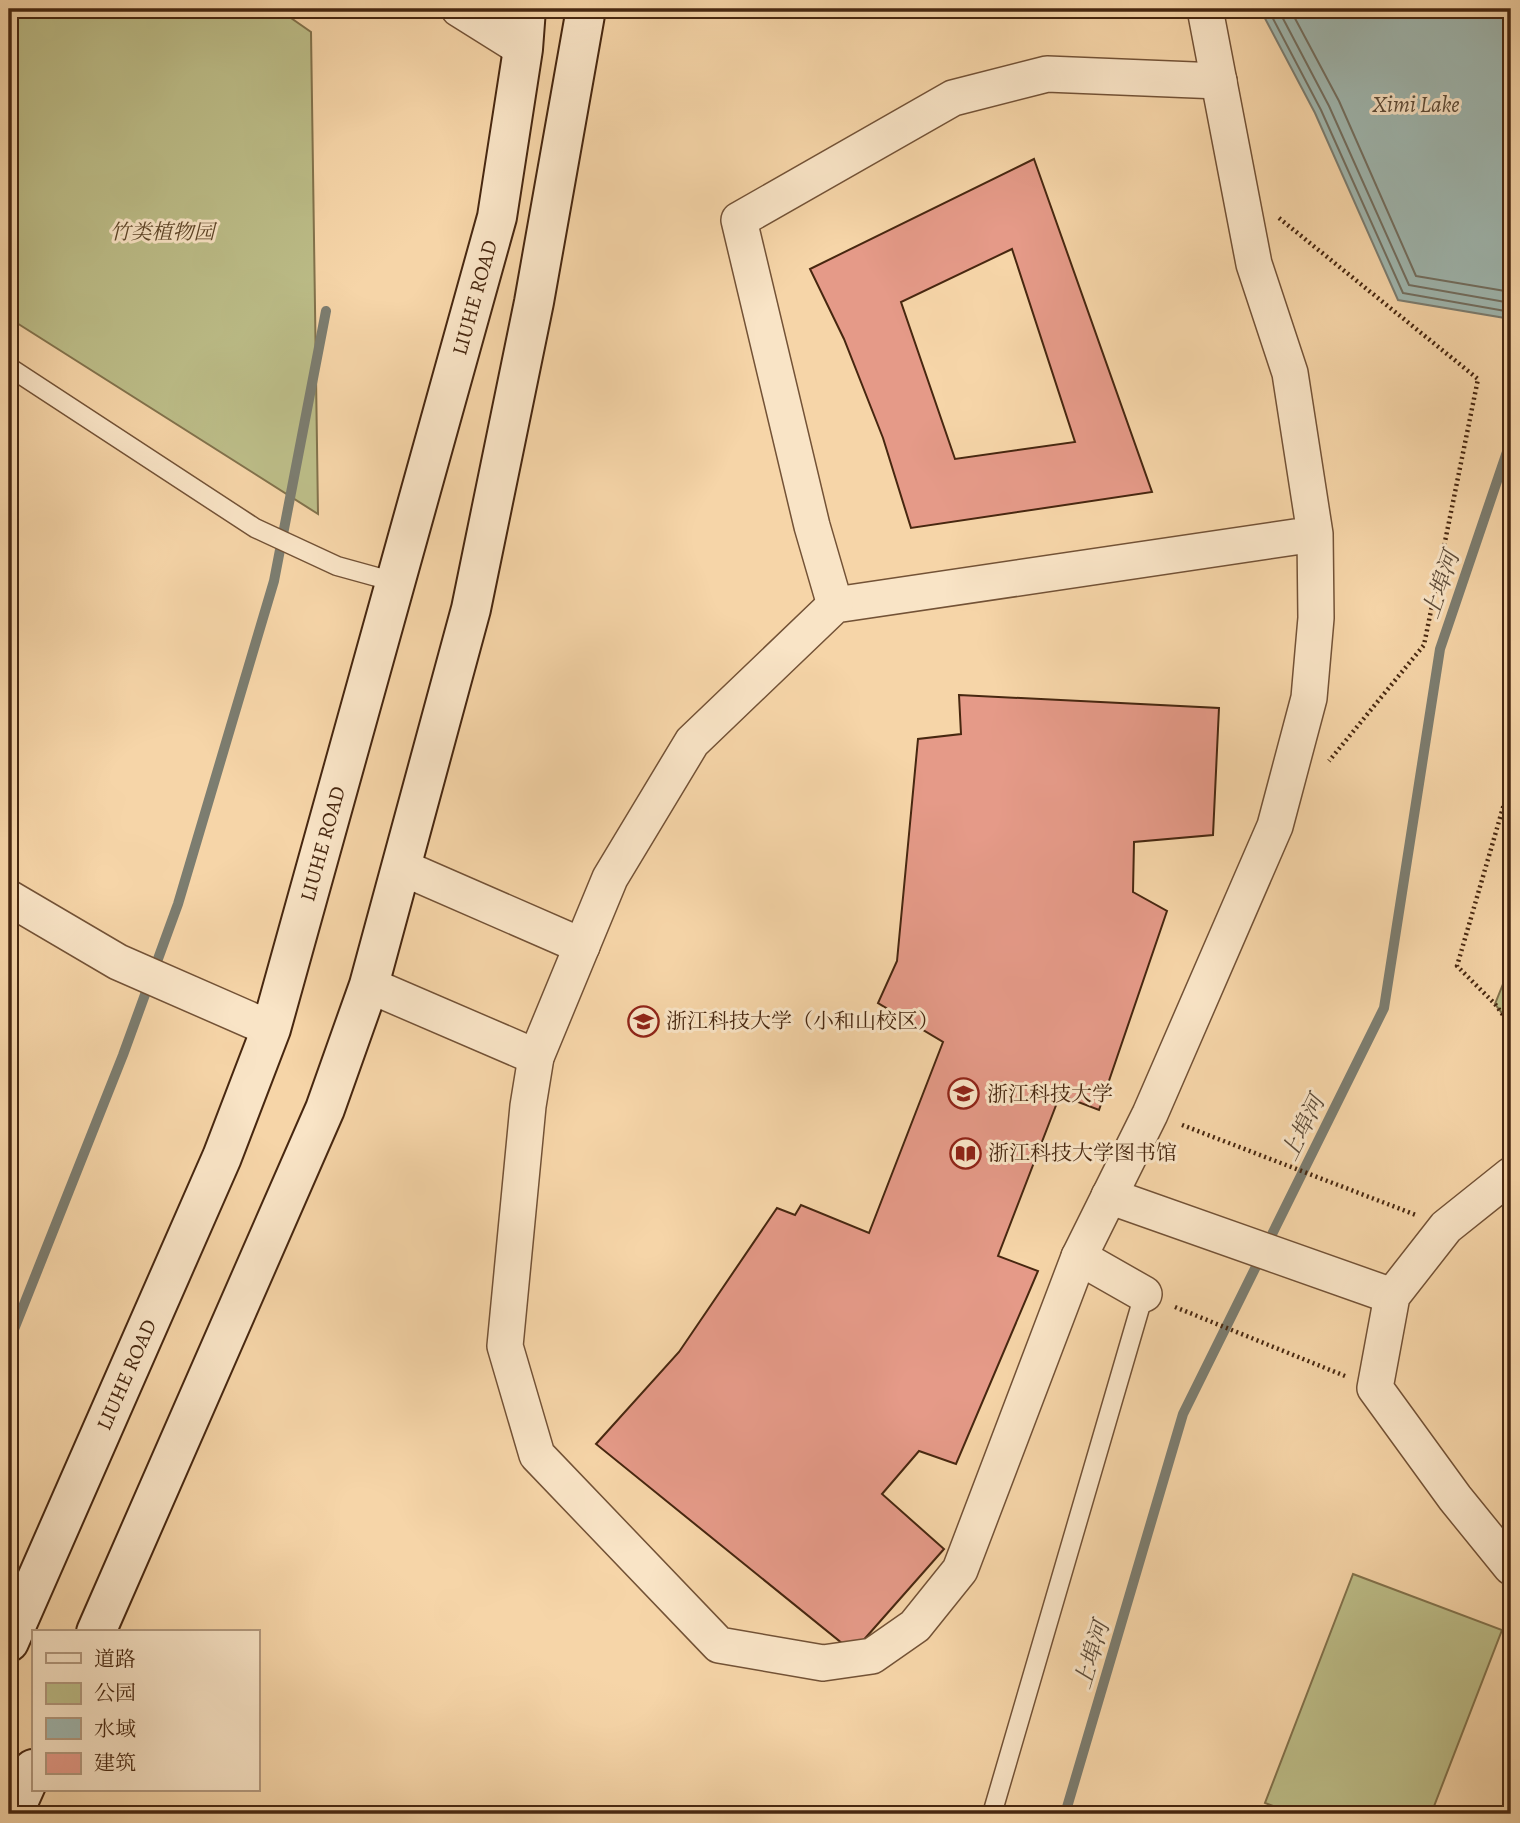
<svg xmlns="http://www.w3.org/2000/svg" width="1520" height="1823" viewBox="0 0 1520 1823" font-family="Alegreya,'Noto Serif SC',serif">
	<style>
		.green { fill: #bcbd88; stroke: #82724c; stroke-width: 2 }
		.water { fill: #9fb7b0; stroke: #7c7d70; stroke-width: 2 }
		.lines { fill: none; stroke-linecap: round; stroke-linejoin: round }
		.shore { stroke: #736f60; stroke-width: 2 }
		.stream { stroke: #7c7d70; stroke-width: 10 }
		.building { fill: #e59a88; stroke: #472710; stroke-width: 2; fill-rule: evenodd }
		.service-casing { stroke: #735236; stroke-width: 21 }
		.minor-casing { stroke: #735236; stroke-width: 38 }
		.secondary-casing { stroke: #472710; stroke-width: 42 }
		.path { stroke: #472710; stroke-width: 4.5; stroke-dasharray: 2 3.5; stroke-linecap: butt }
		.service { stroke: #f9e4c6; stroke-width: 18 }
		.minor { stroke: #f9e4c6; stroke-width: 35 }
		.secondary { stroke: #f9e4c6; stroke-width: 38 }
		.labels { text-anchor: middle; dominant-baseline: central; stroke-width: 6; stroke-linejoin: round; paint-order: stroke }
		.park-label { font-size: 21px; font-style: italic; fill: #5e4528; stroke: #f9e4c6 }
		.street-label { font-size: 21px; fill: #472710; stroke: #f9e4c6 }
		.poi-label { font-size: 21px; fill: #472710; stroke: #f9e4c6; text-anchor: start }
		.water-label { font-size: 23px; font-style: italic; fill: #5d4b38; stroke: #f9e4c6 }
	</style>
	<rect width="100%" height="100%" fill="#f6d5a8"/>
	<filter id="stains"><feTurbulence type="fractalNoise" baseFrequency=".00286" numOctaves="4"/><feColorMatrix values="0 0 0 0 .2 0 0 0 0 .09 0 0 0 0 .02 0 0 0 .5 -.17"/></filter>
	<radialGradient id="worn" r=".72"><stop offset=".6" stop-color="#630" stop-opacity="0"/><stop offset="1" stop-color="#630" stop-opacity=".3"/></radialGradient>
	<g class="green">
		<path d="M 9,9 L 278,9 L 311,32 L 318,514 L 9,318 Z"/>
		<path d="M 1511,964 L 1511,1025 L 1495,1004 Z"/>
		<path d="M 1353,1574 L 1502,1630 L 1431,1814 L 1295,1814 L 1265,1803 Z"/>
	</g>
	<path class="water" d="M 1260,9 L 1511,9 L 1511,319 L 1398,300 L 1315,113 Z"/>
	<g class="lines">
		<g class="shore">
			<path d="M 1268,9 L 1321,110 L 1403,293 L 1511,312"/>
			<path d="M 1278,9 L 1329,106 L 1409,285 L 1511,303"/>
			<path d="M 1290,9 L 1339,101 L 1416,276 L 1511,292"/>
		</g>
		<g class="stream">
			<path d="M 9,1342 L 123,1055 L 178,904 L 274,581 L 326,311"/>
			<path d="M 1065,1814 L 1183,1414 L 1384,1008 L 1440,649 L 1511,440"/>
		</g>
	</g>
	<g class="building">
		<path d="M 1034,159 L 1152,492 L 911,528 L 883,438 L 844,339 L 810,269 ZM 1012,249 L 1075,442 L 955,459 L 901,302 Z"/>
		<path d="M 959,695 L 1219,708 L 1213,835 L 1134,842 L 1133,892 L 1167,911 L 1099,1110 L 1060,1095 L 998,1256 L 1038,1271 L 956,1464 L 919,1451 L 882,1494 L 944,1549 L 853,1652 L 596,1444 L 679,1352 L 777,1208 L 795,1215 L 801,1205 L 869,1233 L 943,1042 L 878,1003 L 897,961 L 918,739 L 961,734 Z"/>
	</g>
	<g class="lines">
		<defs>
			<g id="service">
				<path d="M 9,367 L 255,528 L 337,566 L 395,582"/>
				<path d="M 992,1814 L 1144,1294"/>
			</g>
			<g id="minor">
				<path d="M 459,9 L 523,49"/>
				<path d="M 1205,9 L 1254,264 L 1290,373 L 1315,534 L 1316,618 L 1309,698 L 1275,826 L 1150,1114 L 1079,1257 L 960,1570 L 915,1626 L 872,1656 L 823,1663 L 719,1645 L 537,1455 L 505,1346 L 528,1106 L 536,1057 L 610,878 L 692,742 L 835,605 L 1315,534"/>
				<path d="M 835,605 L 812,526 L 739,220 L 953,98 L 1047,74 L 1219,81"/>
				<path d="M 401,867 L 582,946"/>
				<path d="M 9,898 L 118,962 L 271,1029"/>
				<path d="M 369,985 L 536,1057"/>
				<path d="M 1511,1175 L 1446,1227 L 1392,1296 L 1375,1388 L 1455,1498 L 1511,1567"/>
				<path d="M 1109,1196 L 1392,1296"/>
				<path d="M 1079,1257 L 1144,1294"/>
			</g>
			<g id="secondary">
				<path d="M 96,1632 L 325,1109 L 369,985 L 471,609 L 534,302 L 586,9"/>
				<path id="s1" d="M 9,1642 L 222,1157 L 271,1029 L 497,217 L 523,49 L 526,9"/>
				<path d="M 13,1814 L 33,1769"/>
			</g>
		</defs>
		<use href="#service" class="service-casing"/>
		<use href="#minor" class="minor-casing"/>
		<use href="#secondary" class="secondary-casing"/>
		<g class="path">
			<path d="M 1279,218 L 1478,379 L 1424,645 L 1329,761"/>
			<path d="M 1506,1019 L 1495,1004 L 1457,966 L 1511,780"/>
			<path d="M 1182,1125 L 1416,1215"/>
			<path d="M 1175,1307 L 1345,1376"/>
		</g>
		<use href="#service" class="service"/>
		<use href="#minor" class="minor"/>
		<use href="#secondary" class="secondary"/>
	</g>
	<defs>
		<symbol id="university-ring" viewBox="-11 -11 22 22"><circle r="9.5" fill="#f9e4c6" stroke="#8f2418" stroke-width="1.5"/><path d="M0-5L7-2L0 1L-7-2ZM-4 1L0 2.5L4 1V4Q0 6-4 4Z" fill="#8f2418"/></symbol>
		<symbol id="library-ring" viewBox="-11 -11 22 22"><circle r="9.5" fill="#f9e4c6" stroke="#8f2418" stroke-width="1.5"/><path d="M-6-4Q-3-5.5-.7-3.5V5Q-3 3-6 4ZM6-4Q3-5.5 .7-3.5V5Q3 3 6 4Z" fill="#8f2418"/></symbol>
	</defs>
	<g fill-rule="evenodd">
		<use href="#university-ring" x="626" y="1004" width="35" height="35"/>
		<use href="#university-ring" x="946" y="1076" width="35" height="35"/>
		<use href="#library-ring" x="948" y="1136" width="35" height="35"/>
	</g>
	<g class="labels">
		<g class="park-label">
			<text x="162" y="232">竹类植物园</text>
		</g>
		<g class="street-label">
			<text stroke="none"><textPath href="#s1" startOffset="1426">LIUHE ROAD</textPath></text>
			<text stroke="none"><textPath href="#s1" startOffset="859">LIUHE ROAD</textPath></text>
			<text stroke="none"><textPath href="#s1" startOffset="292">LIUHE ROAD</textPath></text>
		</g>
		<g class="poi-label">
			<text x="666" y="1021">浙江科技大学（小和山校区）</text>
			<text x="987" y="1094">浙江科技大学</text>
			<text x="988" y="1153">浙江科技大学图书馆</text>
		</g>
		<g class="water-label">
			<text x="1416" y="104">Ximi Lake</text>
			<text transform="translate(1441 585) rotate(-71)">上埠河</text>
			<text transform="translate(1303 1128) rotate(-64)">上埠河</text>
			<text transform="translate(1092 1655) rotate(-73)">上埠河</text>
		</g>
	</g>
	<rect width="1520" height="1823" fill="none" stroke="#f6d5a8" stroke-width="35"/>
	<rect x="10" y="10" width="1499" height="1802" fill="none" stroke="#472710" stroke-width="3.5"/>
	<rect x="18" y="18" width="1485" height="1788" fill="none" stroke="#472710" stroke-width="2"/>
	<rect x="32" y="1630" width="228" height="161" fill="#f9e4c6" stroke="#b2987d" stroke-width="2"/>
	<rect x="46" y="1653" width="35" height="10" fill="#f9e4c6" stroke="#b2987d" stroke-width="2"/>
	<text x="94" y="1666" font-size="21" fill="#472710">道路</text>
	<rect x="46" y="1683" width="35" height="21" fill="#bcbd88" stroke="#b2987d" stroke-width="2"/>
	<text x="94" y="1700" font-size="21" fill="#472710">公园</text>
	<rect x="46" y="1718" width="35" height="21" fill="#9fb7b0" stroke="#b2987d" stroke-width="2"/>
	<text x="94" y="1736" font-size="21" fill="#472710">水域</text>
	<rect x="46" y="1753" width="35" height="21" fill="#e59a88" stroke="#b2987d" stroke-width="2"/>
	<text x="94" y="1770" font-size="21" fill="#472710">建筑</text>
	<rect width="100%" height="100%" filter="url(#stains)"/>
	<rect width="100%" height="100%" fill="url(#worn)"/>
</svg>
